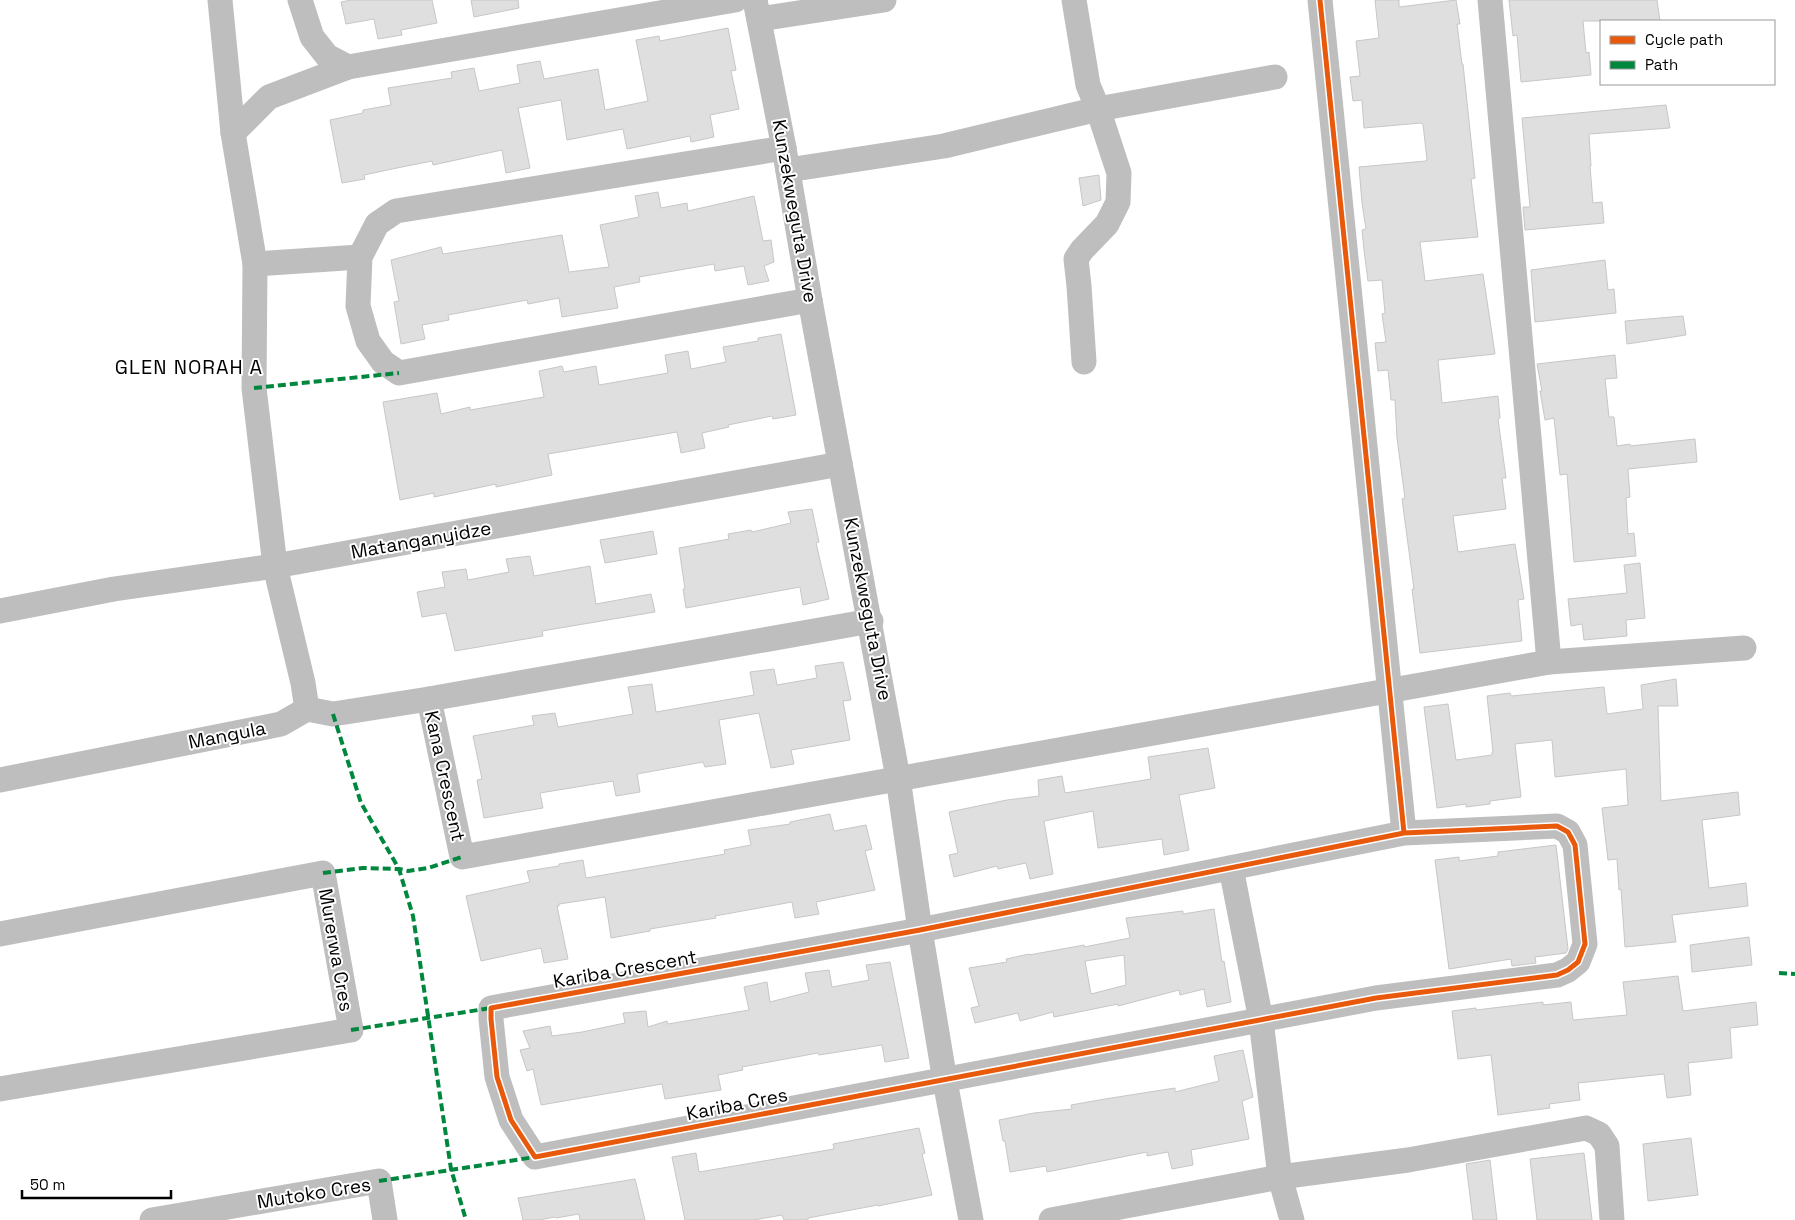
<svg xmlns="http://www.w3.org/2000/svg" width="1795" height="1220" viewBox="0 0 1795 1220" font-family="'Space Grotesk',sans-serif">
	<style>
		.building { fill: #dfdfdf; stroke: #c7c7c7; fill-rule: evenodd }
		.lines { fill: none; stroke-linecap: round; stroke-linejoin: round }
		.minor { stroke: #bebebe; stroke-width: 25 }
		.quiet { stroke: #00873e; stroke-width: 4; stroke-dasharray: 8 4; stroke-linecap: butt }
		.cycleway-casing { stroke: #fff; stroke-width: 8 }
		.cycleway { stroke: #e8590c; stroke-width: 5 }
		.labels { text-anchor: middle; dominant-baseline: central; stroke-width: 4; stroke-linejoin: round; paint-order: stroke }
		.street-label { font-size: 19px; fill: #000; stroke: #fff }
		.neighbourhood-label { font-size: 20px; letter-spacing: 1px; fill: #000; stroke: #fff }
	</style>
	<rect width="100%" height="100%" fill="#fff"/>
	<g class="building">
		<path d="M 351,0 L 432,0 L 437,23 L 401,30 L 402,35 L 378,39 L 374,19 L 346,24 L 341,2 Z"/>
		<path d="M 471,0 L 518,0 L 519,8 L 474,17 Z"/>
		<path d="M 1375,0 L 1399,0 L 1399,7 L 1456,0 L 1460,24 L 1457,24 L 1462,64 L 1463,64 L 1475,178 L 1471,179 L 1478,237 L 1420,242 L 1425,281 L 1483,274 L 1495,354 L 1438,360 L 1442,403 L 1498,396 L 1500,418 L 1498,419 L 1506,478 L 1502,478 L 1506,509 L 1453,516 L 1458,552 L 1515,544 L 1524,599 L 1518,600 L 1522,641 L 1420,653 L 1412,589 L 1414,589 L 1402,499 L 1405,498 L 1397,438 L 1395,400 L 1391,400 L 1388,370 L 1378,371 L 1375,343 L 1386,342 L 1382,314 L 1385,313 L 1382,280 L 1368,281 L 1364,250 L 1362,230 L 1366,229 L 1362,203 L 1359,167 L 1426,161 L 1427,160 L 1423,124 L 1421,123 L 1364,128 L 1362,100 L 1353,101 L 1350,77 L 1360,76 L 1356,41 L 1379,38 Z"/>
		<path d="M 1509,0 L 1657,0 L 1660,21 L 1583,21 L 1586,53 L 1589,52 L 1591,75 L 1521,82 L 1517,35 L 1513,36 Z"/>
		<path d="M 728,28 L 736,70 L 731,71 L 739,109 L 710,115 L 714,137 L 691,142 L 690,136 L 627,149 L 623,129 L 567,140 L 561,100 L 518,108 L 530,168 L 506,173 L 502,150 L 433,165 L 432,161 L 397,168 L 364,175 L 365,179 L 342,183 L 330,120 L 363,113 L 363,110 L 391,105 L 388,88 L 452,78 L 451,72 L 474,68 L 479,91 L 520,83 L 517,65 L 540,61 L 544,79 L 598,69 L 605,110 L 648,101 L 636,40 L 659,36 L 660,41 Z"/>
		<path d="M 1666,105 L 1670,128 L 1589,134 L 1591,166 L 1590,166 L 1593,203 L 1602,202 L 1604,223 L 1525,230 L 1523,207 L 1530,207 L 1522,118 Z"/>
		<path d="M 1099,175 L 1101,200 L 1083,206 L 1079,178 Z"/>
		<path d="M 658,192 L 661,208 L 687,203 L 688,211 L 754,196 L 763,241 L 771,240 L 774,262 L 764,266 L 769,281 L 748,285 L 744,266 L 715,271 L 714,264 L 639,277 L 640,282 L 614,287 L 618,308 L 562,317 L 559,298 L 528,304 L 527,300 L 448,315 L 449,320 L 422,325 L 425,339 L 401,344 L 394,302 L 399,301 L 391,260 L 441,247 L 443,254 L 562,235 L 569,272 L 609,267 L 600,225 L 639,217 L 635,196 Z"/>
		<path d="M 1605,260 L 1608,290 L 1614,289 L 1616,313 L 1535,322 L 1531,270 Z"/>
		<path d="M 1683,316 L 1686,335 L 1627,344 L 1625,321 Z"/>
		<path d="M 781,334 L 796,415 L 773,419 L 772,416 L 728,425 L 729,427 L 702,433 L 705,448 L 681,453 L 677,432 L 548,454 L 552,475 L 496,487 L 496,484 L 434,497 L 434,493 L 400,500 L 383,402 L 437,393 L 441,414 L 470,407 L 470,410 L 544,397 L 539,371 L 562,366 L 564,372 L 596,366 L 599,385 L 668,373 L 665,355 L 688,351 L 691,369 L 726,362 L 723,347 L 758,341 L 758,338 Z"/>
		<path d="M 1615,355 L 1617,378 L 1605,379 L 1609,417 L 1614,417 L 1617,446 L 1630,444 L 1630,446 L 1695,439 L 1697,462 L 1628,469 L 1630,497 L 1626,498 L 1628,534 L 1634,533 L 1636,556 L 1574,562 L 1567,474 L 1560,475 L 1554,418 L 1545,420 L 1540,391 L 1542,391 L 1537,364 Z"/>
		<path d="M 812,509 L 819,542 L 816,543 L 829,599 L 803,605 L 800,587 L 686,608 L 683,589 L 685,589 L 679,548 L 729,539 L 728,534 L 751,530 L 752,532 L 791,523 L 788,512 Z"/>
		<path d="M 653,531 L 657,554 L 605,563 L 600,540 Z"/>
		<path d="M 530,556 L 534,576 L 590,566 L 596,604 L 651,594 L 655,612 L 542,631 L 543,636 L 455,651 L 446,613 L 422,617 L 417,592 L 445,587 L 442,572 L 466,569 L 468,580 L 509,572 L 506,559 Z"/>
		<path d="M 1640,563 L 1645,618 L 1626,620 L 1627,636 L 1584,640 L 1582,624 L 1571,626 L 1568,599 L 1627,593 L 1624,565 Z"/>
		<path d="M 843,662 L 851,700 L 843,701 L 850,740 L 791,750 L 794,764 L 771,768 L 759,713 L 719,720 L 726,764 L 705,767 L 703,762 L 637,774 L 640,792 L 616,796 L 613,781 L 540,793 L 543,808 L 484,818 L 477,780 L 482,779 L 473,736 L 534,725 L 532,716 L 555,713 L 558,727 L 633,714 L 628,687 L 652,684 L 656,712 L 754,695 L 750,672 L 774,669 L 777,685 L 817,678 L 815,666 Z"/>
		<path d="M 1676,679 L 1678,706 L 1658,706 L 1661,801 L 1738,792 L 1740,815 L 1702,820 L 1709,888 L 1746,883 L 1748,906 L 1672,915 L 1676,942 L 1625,947 L 1621,889 L 1619,890 L 1617,859 L 1608,860 L 1602,808 L 1628,805 L 1626,769 L 1555,777 L 1552,740 L 1515,744 L 1521,797 L 1490,801 L 1490,804 L 1466,807 L 1466,804 L 1437,808 L 1424,707 L 1448,704 L 1456,760 L 1492,755 L 1492,752 L 1493,752 L 1487,696 L 1510,693 L 1511,696 L 1604,687 L 1607,714 L 1643,709 L 1641,685 Z"/>
		<path d="M 1208,748 L 1215,788 L 1179,795 L 1189,850 L 1164,855 L 1162,839 L 1098,848 L 1093,811 L 1044,821 L 1053,874 L 1030,879 L 1026,863 L 998,869 L 997,866 L 954,877 L 949,855 L 958,853 L 949,812 L 1007,800 L 1039,796 L 1038,780 L 1062,776 L 1065,793 L 1151,779 L 1148,757 Z"/>
		<path d="M 830,814 L 834,831 L 866,825 L 872,849 L 865,851 L 875,890 L 816,902 L 819,914 L 795,918 L 792,902 L 715,916 L 716,918 L 650,929 L 650,931 L 611,938 L 605,897 L 559,904 L 559,906 L 557,906 L 568,959 L 544,963 L 541,948 L 481,961 L 466,896 L 530,882 L 527,871 L 559,866 L 559,864 L 583,860 L 586,878 L 725,854 L 724,850 L 751,845 L 748,830 L 790,824 L 790,822 Z"/>
		<path d="M 1556,845 L 1568,949 L 1566,953 L 1535,957 L 1536,963 L 1512,966 L 1511,959 L 1449,969 L 1435,860 L 1459,857 L 1459,861 L 1498,856 L 1498,852 Z"/>
		<path d="M 1214,909 L 1222,962 L 1224,961 L 1231,1002 L 1207,1007 L 1204,989 L 1180,995 L 1179,990 L 1118,1006 L 1118,1004 L 1054,1017 L 1053,1012 L 1020,1021 L 1018,1013 L 975,1023 L 971,1008 L 979,1006 L 969,968 L 1007,962 L 1006,959 L 1029,954 L 1029,955 L 1084,945 L 1084,947 L 1130,938 L 1126,918 L 1183,911 L 1183,914 ZM 1124,955 L 1126,985 L 1091,994 L 1085,961 Z"/>
		<path d="M 1749,937 L 1752,965 L 1692,972 L 1690,945 Z"/>
		<path d="M 890,962 L 909,1058 L 885,1062 L 882,1045 L 819,1055 L 818,1053 L 742,1067 L 743,1070 L 718,1075 L 721,1090 L 665,1099 L 662,1084 L 541,1105 L 533,1069 L 527,1071 L 520,1050 L 530,1048 L 523,1031 L 550,1026 L 552,1036 L 582,1032 L 625,1023 L 623,1013 L 646,1011 L 648,1027 L 667,1021 L 668,1024 L 749,1010 L 744,987 L 767,982 L 770,1002 L 809,992 L 805,973 L 829,970 L 832,987 L 869,980 L 866,965 Z"/>
		<path d="M 1678,976 L 1683,1011 L 1756,1002 L 1758,1025 L 1730,1028 L 1732,1058 L 1688,1063 L 1691,1095 L 1667,1098 L 1664,1074 L 1578,1083 L 1580,1100 L 1549,1104 L 1550,1108 L 1498,1115 L 1491,1055 L 1458,1059 L 1452,1011 L 1476,1008 L 1476,1010 L 1543,1002 L 1543,1005 L 1571,1002 L 1573,1020 L 1627,1015 L 1623,982 Z"/>
		<path d="M 1243,1050 L 1253,1097 L 1242,1101 L 1249,1139 L 1191,1150 L 1193,1165 L 1172,1169 L 1168,1152 L 1147,1156 L 1147,1152 L 1047,1172 L 1046,1166 L 1010,1172 L 1005,1141 L 1003,1141 L 999,1120 L 1034,1113 L 1072,1109 L 1071,1105 L 1105,1099 L 1175,1088 L 1175,1092 L 1219,1081 L 1214,1056 Z"/>
		<path d="M 919,1128 L 925,1153 L 922,1154 L 932,1195 L 878,1206 L 878,1205 L 808,1218 L 808,1220 L 784,1220 L 782,1215 L 754,1220 L 685,1220 L 672,1157 L 696,1153 L 699,1172 L 834,1149 L 833,1144 Z"/>
		<path d="M 1691,1138 L 1698,1195 L 1648,1201 L 1643,1144 Z"/>
		<path d="M 1584,1153 L 1592,1220 L 1537,1220 L 1530,1159 Z"/>
		<path d="M 1490,1160 L 1497,1220 L 1473,1220 L 1466,1164 Z"/>
		<path d="M 635,1179 L 645,1220 L 580,1220 L 579,1214 L 556,1218 L 555,1217 L 539,1220 L 523,1220 L 518,1198 Z"/>
	</g>
	<g class="lines">
		<g class="minor">
			<path d="M 300,0 L 312,37 L 327,56 L 348,67 L 735,0"/>
			<path d="M 755,0 L 784,148 L 810,300 L 898,778 L 920,930 L 945,1081 L 971,1220"/>
			<path d="M 1320,0 L 1404,833 L 920,930 L 491,1008 L 491,1019 L 497,1077 L 511,1120 L 535,1157 L 1376,998 L 1557,975 L 1568,970 L 1578,962 L 1585,944 L 1575,845 L 1568,832 L 1557,826 L 1404,833"/>
			<path d="M 1490,0 L 1549,662"/>
			<path d="M 759,19 L 884,0"/>
			<path d="M 233,133 L 269,97 L 348,67"/>
			<path d="M 784,148 L 396,211 L 377,224 L 360,257 L 358,306 L 368,341 L 383,362 L 399,373 L 810,300"/>
			<path d="M 788,170 L 944,146 L 1098,109 L 1088,85 L 1074,0"/>
			<path d="M 255,264 L 360,257"/>
			<path d="M 1084,362 L 1079,286 L 1076,259 L 1082,250 L 1107,224 L 1118,202 L 1119,173 L 1098,109 L 1275,77"/>
			<path d="M 0,611 L 114,589 L 275,566 L 840,464"/>
			<path d="M 871,621 L 429,699 L 462,857 L 1549,662 L 1744,648"/>
			<path d="M 307,709 L 333,714 L 429,699"/>
			<path d="M 0,780 L 281,724 L 307,709 L 303,683 L 275,566 L 254,388 L 255,264 L 233,133 L 220,0"/>
			<path d="M 1231,868 L 1261,1020 L 1280,1177 L 1292,1220"/>
			<path d="M 0,934 L 323,873 L 351,1030 L 0,1089"/>
			<path d="M 152,1220 L 379,1181 L 385,1220"/>
			<path d="M 1051,1220 L 1280,1177 L 1408,1160 L 1586,1128 L 1599,1134 L 1607,1146 L 1612,1220"/>
		</g>
		<g class="quiet">
			<path d="M 254,388 L 399,373"/>
			<path d="M 333,714 L 361,803 L 399,869 L 413,916 L 451,1169 L 466,1220"/>
			<path d="M 323,873 L 363,868 L 399,869 L 408,871 L 428,868 L 462,857"/>
			<path d="M 1779,973 L 1795,974"/>
			<path d="M 351,1030 L 491,1008"/>
			<path d="M 379,1181 L 535,1157"/>
		</g>
		<defs>
			<path id="cycleway" d="M 1320,0 L 1404,833 L 920,930 L 491,1008 L 491,1019 L 497,1077 L 511,1120 L 535,1157 L 1376,998 L 1557,975 L 1568,970 L 1578,962 L 1585,944 L 1575,845 L 1568,832 L 1557,826 L 1404,833"/>
		</defs>
		<use href="#cycleway" class="cycleway-casing"/>
		<use href="#cycleway" class="cycleway"/>
	</g>
	<g class="labels">
		<g class="street-label">
			<text transform="translate(795 211) rotate(80)">Kunzekweguta Drive</text>
			<text transform="translate(421 540) rotate(-10)">Matanganyidze</text>
			<text transform="translate(868 609) rotate(79)">Kunzekweguta Drive</text>
			<text transform="translate(227 735) rotate(-11)">Mangula</text>
			<text transform="translate(445 776) rotate(78)">Kana Crescent</text>
			<text transform="translate(336 950) rotate(80)">Murerwa Cres</text>
			<text transform="translate(625 969) rotate(-10)">Kariba Crescent</text>
			<text transform="translate(737 1104) rotate(-11)">Kariba Cres</text>
			<text transform="translate(314 1193) rotate(-9)">Mutoko Cres</text>
		</g>
		<g class="neighbourhood-label">
			<text x="189" y="367">GLEN NORAH A</text>
		</g>
	</g>
	<rect x="1600" y="20" width="175" height="65" fill="#ffffff" stroke="#999999"/>
	<rect x="1610" y="36" width="25" height="8" fill="#e8590c" stroke="#999999"/>
	<text x="1645" y="45" font-size="15" fill="#000000">Cycle path</text>
	<rect x="1610" y="61" width="25" height="8" fill="#00873e" stroke="#999999"/>
	<text x="1645" y="70" font-size="15" fill="#000000">Path</text>
	<path d="M22 1190v8h149v-8" fill="none" stroke="#000000" stroke-width="2.5"/>
	<text x="30" y="1190" font-size="15" fill="#000000" stroke="#ffffff" stroke-width="4" paint-order="stroke">50 m</text>
</svg>
